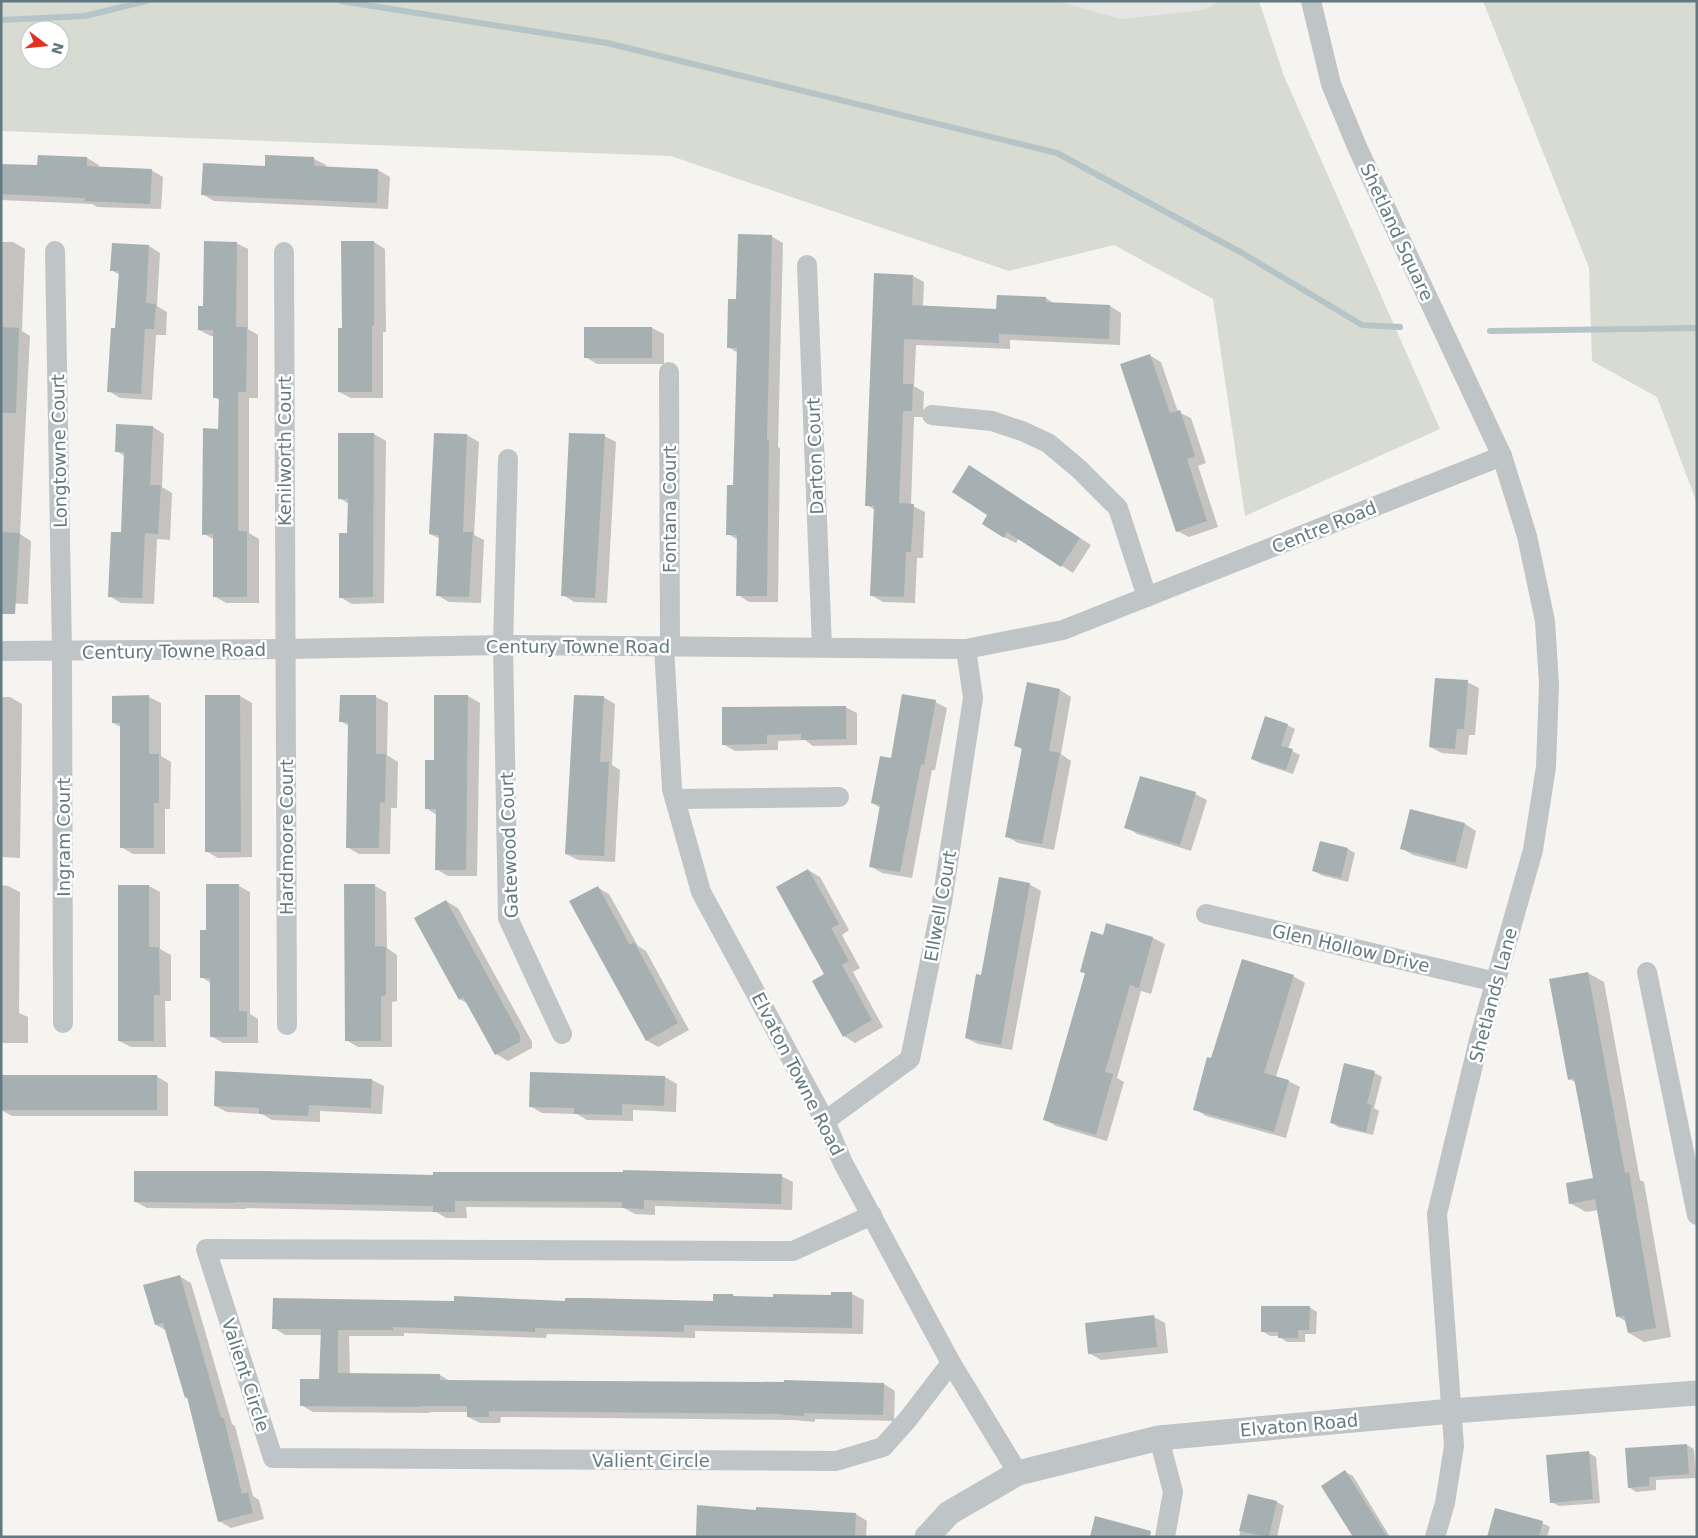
<svg xmlns="http://www.w3.org/2000/svg" width="1698" height="1538" viewBox="0 0 1698 1538" font-family="'DejaVu Sans',sans-serif">
	<style>
		.built { fill: #e5e5e4 }
		.green { fill: #d7dbd1; fill-rule: evenodd }
		.shadow { fill: #0003 }
		.lines { fill: none; stroke-linecap: round; stroke-linejoin: round }
		.stream { stroke: #b5c4c6; stroke-width: 6 }
		.building { fill: #a6b0b3 }
		.minor { stroke: #bfc4c6; stroke-width: 20 }
		.tertiary { stroke: #bfc4c6; stroke-width: 25 }
		.labels { text-anchor: middle; dominant-baseline: central; stroke-width: 5; stroke-linejoin: round; paint-order: stroke }
		.street-label { font-size: 18px; fill: #637982; stroke: #fff }
	</style>
	<rect width="100%" height="100%" fill="#f5f4f0"/>
	<path class="built" d="M 1058,1 L 1219,1 L 1203,10 L 1120,19 Z"/>
	<g class="green">
		<path d="M 1,1 L 1058,1 L 1120,19 L 1203,10 L 1219,1 L 1259,1 L 1284,76 L 1440,429 L 1245,516 L 1213,299 L 1114,245 L 1009,271 L 671,156 L 1,131 ZM 30,30 L 60,30 L 60,60 L 30,60 Z"/>
		<path d="M 1483,1 L 1697,1 L 1697,503 L 1657,397 L 1592,361 L 1589,268 Z"/>
	</g>
	<g class="shadow">
		<path d="M 87,158 L 99,165 L 98,168 L 151,170 L 163,177 L 161,209 L 97,207 L 92,204 L 1,200 L 1,165 L 39,166 Z"/>
		<path d="M 314,159 L 326,165 L 326,168 L 378,170 L 390,177 L 388,209 L 214,201 L 202,194 L 266,167 Z"/>
		<path d="M 771,236 L 783,243 L 778,447 L 780,448 L 778,602 L 749,602 L 738,595 L 738,540 L 728,534 L 734,487 L 738,353 L 728,347 L 737,300 Z"/>
		<path d="M 1,242 L 13,242 L 25,249 L 22,331 L 30,336 L 20,534 L 31,541 L 28,604 L 1,603 Z"/>
		<path d="M 374,242 L 385,249 L 386,332 L 383,332 L 383,398 L 351,398 L 339,392 L 343,330 Z"/>
		<path d="M 236,243 L 248,249 L 248,329 L 258,335 L 258,398 L 249,398 L 249,533 L 259,539 L 259,603 L 226,603 L 214,596 L 215,540 L 204,534 L 219,430 L 221,401 L 214,397 L 214,336 L 211,336 L 199,330 L 204,307 Z"/>
		<path d="M 149,246 L 160,253 L 157,306 L 167,312 L 166,335 L 156,335 L 152,400 L 120,398 L 109,391 L 116,329 L 120,275 L 111,270 Z"/>
		<path d="M 913,276 L 924,282 L 923,307 L 998,311 L 1046,298 L 1055,304 L 1110,306 L 1121,313 L 1120,345 L 1010,340 L 1010,349 L 916,345 L 914,386 L 924,392 L 923,417 L 914,417 L 911,505 L 925,512 L 923,558 L 917,558 L 915,603 L 883,602 L 871,595 L 875,510 L 867,505 Z"/>
		<path d="M 585,328 L 652,328 L 664,334 L 664,364 L 597,364 L 585,357 Z"/>
		<path d="M 1149,355 L 1161,362 L 1178,412 L 1191,418 L 1206,463 L 1198,466 L 1218,527 L 1189,537 L 1177,531 Z"/>
		<path d="M 153,427 L 164,434 L 162,487 L 172,493 L 170,540 L 157,539 L 154,604 L 121,603 L 109,596 L 122,534 L 125,456 L 116,451 Z"/>
		<path d="M 339,434 L 374,434 L 386,441 L 384,603 L 352,604 L 340,597 L 349,534 L 349,504 L 339,498 Z"/>
		<path d="M 435,434 L 467,435 L 479,442 L 474,535 L 484,540 L 481,603 L 449,602 L 437,595 L 440,539 L 430,534 Z"/>
		<path d="M 604,436 L 616,442 L 607,603 L 574,602 L 563,595 Z"/>
		<path d="M 981,474 L 1091,545 L 1073,573 L 1019,538 L 1016,543 L 1004,537 L 989,515 Z"/>
		<path d="M 1467,682 L 1479,688 L 1475,735 L 1469,735 L 1467,755 L 1442,753 L 1430,747 Z"/>
		<path d="M 1028,684 L 1060,690 L 1071,697 L 1061,754 L 1071,761 L 1054,850 L 1018,843 L 1006,836 L 1023,750 L 1016,746 Z"/>
		<path d="M 206,696 L 240,696 L 252,703 L 252,857 L 218,858 L 206,851 Z"/>
		<path d="M 341,696 L 376,697 L 388,703 L 387,755 L 398,762 L 397,808 L 391,808 L 390,854 L 359,854 L 347,847 L 349,726 L 340,721 Z"/>
		<path d="M 436,696 L 468,696 L 480,703 L 477,876 L 448,876 L 436,869 L 437,815 L 426,808 L 435,761 Z"/>
		<path d="M 1,697 L 10,697 L 22,704 L 20,858 L 1,857 Z"/>
		<path d="M 149,697 L 161,703 L 161,756 L 171,762 L 170,809 L 165,809 L 165,854 L 133,854 L 121,847 L 121,727 L 113,723 Z"/>
		<path d="M 603,697 L 615,704 L 612,765 L 620,770 L 615,862 L 578,860 L 566,854 Z"/>
		<path d="M 935,702 L 947,708 L 935,770 L 932,770 L 912,878 L 882,873 L 870,866 L 881,808 L 872,803 L 892,759 Z"/>
		<path d="M 845,707 L 857,713 L 857,745 L 813,746 L 805,740 L 778,741 L 778,750 L 735,751 L 723,744 Z"/>
		<path d="M 1287,725 L 1295,729 L 1288,749 L 1300,755 L 1293,774 L 1260,763 L 1252,759 Z"/>
		<path d="M 1195,794 L 1207,800 L 1191,851 L 1137,834 L 1126,827 Z"/>
		<path d="M 1465,824 L 1476,831 L 1467,869 L 1413,855 L 1401,848 Z"/>
		<path d="M 1321,842 L 1348,849 L 1355,853 L 1348,882 L 1321,875 L 1314,871 Z"/>
		<path d="M 808,870 L 820,877 L 849,930 L 842,935 L 860,968 L 853,972 L 883,1027 L 855,1043 L 844,1036 L 825,975 Z"/>
		<path d="M 1029,884 L 1041,891 L 1012,1050 L 978,1044 L 966,1038 L 982,976 Z"/>
		<path d="M 1,885 L 8,886 L 20,892 L 19,1013 L 28,1017 L 28,1043 L 1,1043 Z"/>
		<path d="M 149,886 L 160,892 L 160,949 L 171,955 L 171,1001 L 165,1001 L 166,1047 L 131,1047 L 119,1041 Z"/>
		<path d="M 239,886 L 250,892 L 250,1014 L 258,1019 L 258,1043 L 223,1043 L 211,1036 L 211,983 L 201,977 L 207,932 Z"/>
		<path d="M 375,886 L 386,892 L 387,948 L 397,955 L 397,1001 L 392,1002 L 392,1047 L 358,1047 L 346,1040 Z"/>
		<path d="M 597,887 L 609,894 L 638,946 L 646,951 L 689,1030 L 658,1047 L 646,1040 Z"/>
		<path d="M 446,901 L 458,908 L 532,1042 L 532,1048 L 508,1061 L 496,1054 L 468,1004 L 460,999 Z"/>
		<path d="M 1106,925 L 1153,938 L 1165,944 L 1151,994 L 1141,991 L 1117,1078 L 1124,1082 L 1107,1141 L 1056,1126 L 1044,1119 L 1086,974 L 1081,971 L 1104,936 Z"/>
		<path d="M 1588,973 L 1604,982 L 1640,1180 L 1644,1182 L 1671,1337 L 1644,1342 L 1629,1333 L 1627,1322 L 1617,1316 L 1598,1210 L 1586,1212 L 1570,1203 L 1594,1179 L 1577,1083 L 1569,1079 L 1551,980 Z"/>
		<path d="M 1293,976 L 1305,983 L 1276,1077 L 1288,1081 L 1300,1087 L 1286,1138 L 1206,1116 L 1195,1109 L 1212,1060 Z"/>
		<path d="M 531,1073 L 665,1077 L 677,1084 L 676,1112 L 633,1110 L 633,1121 L 587,1120 L 577,1114 L 542,1113 L 530,1106 Z"/>
		<path d="M 1375,1073 L 1382,1077 L 1374,1108 L 1379,1111 L 1373,1135 L 1338,1127 L 1331,1122 Z"/>
		<path d="M 156,1076 L 168,1083 L 168,1116 L 12,1116 L 1,1110 Z"/>
		<path d="M 372,1080 L 384,1086 L 382,1114 L 320,1111 L 320,1122 L 272,1120 L 262,1114 L 227,1112 L 215,1106 Z"/>
		<path d="M 435,1176 L 781,1176 L 793,1182 L 792,1210 L 655,1206 L 655,1215 L 635,1214 L 624,1208 L 466,1207 L 467,1218 L 446,1218 L 436,1212 L 246,1208 L 246,1209 L 147,1208 L 136,1202 Z"/>
		<path d="M 179,1276 L 191,1283 L 232,1424 L 235,1426 L 253,1496 L 259,1500 L 264,1519 L 231,1528 L 219,1521 L 189,1399 L 186,1397 L 167,1331 L 156,1325 Z"/>
		<path d="M 832,1293 L 852,1294 L 864,1300 L 863,1334 L 695,1331 L 695,1338 L 547,1334 L 546,1338 L 404,1333 L 404,1336 L 349,1336 L 350,1374 L 440,1375 L 450,1381 L 884,1384 L 895,1391 L 894,1421 L 815,1419 L 815,1422 L 794,1420 L 501,1417 L 500,1423 L 480,1423 L 468,1417 L 468,1412 L 430,1412 L 430,1413 L 313,1412 L 301,1405 L 320,1380 L 322,1335 L 285,1335 L 274,1328 L 455,1302 L 714,1303 L 732,1295 L 737,1298 L 832,1296 Z"/>
		<path d="M 1309,1307 L 1317,1312 L 1316,1334 L 1305,1334 L 1305,1342 L 1287,1342 L 1279,1337 L 1279,1336 L 1270,1336 L 1262,1331 Z"/>
		<path d="M 1154,1317 L 1165,1323 L 1168,1353 L 1101,1360 L 1089,1353 Z"/>
		<path d="M 1687,1445 L 1694,1449 L 1696,1478 L 1656,1480 L 1656,1490 L 1636,1492 L 1629,1487 Z"/>
		<path d="M 1589,1453 L 1596,1457 L 1600,1503 L 1559,1506 L 1551,1502 Z"/>
		<path d="M 1345,1472 L 1353,1476 L 1390,1537 L 1354,1537 Z"/>
		<path d="M 1249,1495 L 1277,1502 L 1284,1506 L 1277,1537 L 1239,1537 Z"/>
		<path d="M 720,1509 L 856,1514 L 867,1521 L 866,1537 L 700,1537 L 697,1535 Z"/>
		<path d="M 1542,1523 L 1550,1527 L 1547,1537 L 1488,1537 Z"/>
	</g>
	<g class="lines">
		<g class="stream">
			<path d="M 341,1 L 607,43 L 1057,153 L 1242,253 L 1362,325 L 1400,327"/>
			<path d="M 1,20 L 85,16 L 146,1"/>
			<path d="M 1490,331 L 1697,328"/>
		</g>
	</g>
	<g class="building">
		<path d="M 38,155 L 87,157 L 87,166 L 152,169 L 150,204 L 84,201 L 85,198 L 1,194 L 1,164 L 37,165 Z"/>
		<path d="M 265,155 L 314,157 L 314,166 L 378,169 L 377,203 L 201,195 L 203,163 L 265,166 Z"/>
		<path d="M 738,234 L 772,235 L 767,440 L 769,440 L 767,596 L 736,596 L 737,535 L 726,535 L 727,485 L 733,485 L 737,348 L 727,348 L 728,299 L 736,299 Z"/>
		<path d="M 204,241 L 237,242 L 236,327 L 247,327 L 246,392 L 238,392 L 238,531 L 247,531 L 247,597 L 213,597 L 213,534 L 202,535 L 203,428 L 218,429 L 219,398 L 213,398 L 213,330 L 198,330 L 198,306 L 203,306 Z"/>
		<path d="M 341,241 L 374,241 L 374,326 L 372,326 L 372,392 L 338,392 L 338,328 L 342,328 Z"/>
		<path d="M 112,243 L 149,245 L 146,303 L 156,304 L 154,329 L 145,329 L 141,394 L 107,392 L 111,328 L 115,328 L 119,271 L 110,271 Z"/>
		<path d="M 874,273 L 913,275 L 912,305 L 996,309 L 997,295 L 1046,297 L 1046,302 L 1110,305 L 1109,339 L 999,334 L 999,343 L 904,339 L 903,384 L 913,384 L 912,411 L 903,411 L 899,503 L 914,504 L 911,552 L 906,552 L 904,597 L 870,596 L 874,506 L 865,506 Z"/>
		<path d="M 1,327 L 19,328 L 16,413 L 1,413 Z"/>
		<rect x="584" y="327" width="68" height="31"/>
		<path d="M 1150,354 L 1170,413 L 1180,410 L 1195,456 L 1187,459 L 1207,521 L 1176,532 L 1120,364 Z"/>
		<path d="M 116,424 L 153,426 L 150,485 L 161,485 L 158,534 L 145,533 L 142,598 L 108,597 L 111,532 L 121,532 L 124,452 L 115,452 Z"/>
		<path d="M 338,433 L 374,433 L 373,597 L 339,598 L 339,533 L 347,533 L 348,499 L 338,499 Z"/>
		<path d="M 434,433 L 467,434 L 463,532 L 473,532 L 469,597 L 436,596 L 439,535 L 429,534 Z"/>
		<path d="M 569,433 L 605,434 L 595,598 L 561,596 Z"/>
		<path d="M 969,465 L 1080,538 L 1061,567 L 1007,532 L 1004,538 L 982,524 L 987,515 L 952,492 Z"/>
		<path d="M 1,532 L 20,533 L 15,614 L 1,614 Z"/>
		<path d="M 1435,678 L 1468,680 L 1464,729 L 1457,729 L 1455,749 L 1429,747 Z"/>
		<path d="M 1027,682 L 1060,689 L 1049,751 L 1060,753 L 1042,844 L 1005,837 L 1022,748 L 1014,746 Z"/>
		<path d="M 902,694 L 936,700 L 924,765 L 921,764 L 900,872 L 869,867 L 880,805 L 871,803 L 880,756 L 891,758 Z"/>
		<path d="M 149,695 L 149,754 L 159,754 L 159,803 L 154,803 L 154,848 L 120,848 L 120,723 L 112,723 L 112,696 Z"/>
		<path d="M 205,695 L 240,695 L 241,852 L 205,852 Z"/>
		<path d="M 340,695 L 376,695 L 376,754 L 386,754 L 385,803 L 380,802 L 379,848 L 346,848 L 348,722 L 339,722 Z"/>
		<path d="M 434,695 L 468,695 L 466,870 L 435,870 L 436,809 L 425,809 L 425,760 L 434,760 Z"/>
		<path d="M 574,695 L 604,696 L 600,762 L 609,762 L 604,856 L 565,854 Z"/>
		<path d="M 846,706 L 846,739 L 801,740 L 801,734 L 767,735 L 767,744 L 722,745 L 722,707 Z"/>
		<path d="M 1265,716 L 1288,724 L 1281,746 L 1293,749 L 1286,770 L 1251,759 Z"/>
		<path d="M 1140,776 L 1196,792 L 1180,845 L 1124,828 Z"/>
		<path d="M 1410,809 L 1465,823 L 1455,863 L 1400,849 Z"/>
		<path d="M 1320,841 L 1348,848 L 1341,878 L 1312,871 Z"/>
		<path d="M 808,869 L 839,924 L 831,928 L 849,961 L 842,965 L 872,1020 L 843,1037 L 812,981 L 824,974 L 776,887 Z"/>
		<path d="M 999,877 L 1030,883 L 1001,1045 L 965,1038 L 976,974 L 981,975 Z"/>
		<path d="M 206,884 L 239,884 L 239,1011 L 247,1011 L 247,1037 L 210,1037 L 210,978 L 200,978 L 200,930 L 206,930 Z"/>
		<path d="M 344,884 L 375,884 L 375,946 L 386,947 L 386,995 L 381,996 L 381,1041 L 345,1041 Z"/>
		<path d="M 118,885 L 149,885 L 149,947 L 159,947 L 160,995 L 154,995 L 154,1041 L 118,1041 Z"/>
		<path d="M 598,886 L 630,945 L 634,942 L 678,1023 L 646,1041 L 569,901 Z"/>
		<path d="M 446,900 L 520,1035 L 520,1042 L 495,1055 L 463,997 L 459,1000 L 414,918 Z"/>
		<path d="M 1106,923 L 1153,937 L 1139,988 L 1130,985 L 1105,1072 L 1113,1074 L 1096,1135 L 1043,1120 L 1085,973 L 1080,972 L 1091,931 L 1103,935 Z"/>
		<path d="M 1242,959 L 1294,975 L 1264,1073 L 1289,1080 L 1274,1132 L 1193,1110 L 1207,1057 L 1211,1058 Z"/>
		<path d="M 1588,972 L 1625,1173 L 1629,1172 L 1656,1328 L 1628,1333 L 1624,1316 L 1616,1317 L 1595,1199 L 1569,1204 L 1566,1183 L 1593,1178 L 1574,1078 L 1568,1080 L 1549,979 Z"/>
		<path d="M 1344,1063 L 1375,1071 L 1367,1104 L 1372,1105 L 1366,1132 L 1330,1123 Z"/>
		<path d="M 215,1071 L 372,1079 L 371,1108 L 309,1105 L 308,1116 L 259,1114 L 259,1108 L 214,1106 Z"/>
		<path d="M 530,1072 L 665,1076 L 664,1106 L 622,1104 L 622,1115 L 574,1114 L 574,1108 L 529,1107 Z"/>
		<rect x="1" y="1075" width="156" height="35"/>
		<path d="M 623,1170 L 782,1174 L 781,1204 L 644,1200 L 644,1209 L 622,1208 L 622,1202 L 455,1201 L 455,1212 L 433,1212 L 433,1206 L 235,1202 L 235,1203 L 134,1202 L 134,1171 L 264,1171 L 433,1175 L 433,1172 L 623,1172 Z"/>
		<path d="M 180,1275 L 221,1418 L 224,1418 L 242,1494 L 248,1492 L 253,1513 L 218,1522 L 187,1397 L 185,1398 L 163,1323 L 155,1325 L 143,1285 Z"/>
		<path d="M 831,1292 L 852,1292 L 852,1328 L 684,1325 L 684,1332 L 535,1328 L 535,1332 L 393,1327 L 393,1330 L 338,1330 L 338,1373 L 440,1374 L 440,1380 L 784,1382 L 784,1380 L 884,1383 L 883,1415 L 804,1413 L 804,1416 L 783,1415 L 783,1414 L 489,1411 L 489,1417 L 467,1417 L 467,1406 L 419,1406 L 419,1407 L 300,1406 L 300,1379 L 319,1379 L 321,1329 L 272,1329 L 273,1298 L 454,1301 L 454,1296 L 565,1301 L 565,1298 L 585,1298 L 713,1301 L 713,1294 L 733,1294 L 733,1296 L 773,1297 L 773,1294 L 831,1295 Z"/>
		<path d="M 1261,1306 L 1310,1306 L 1309,1330 L 1298,1330 L 1298,1338 L 1278,1338 L 1278,1332 L 1261,1332 Z"/>
		<path d="M 1154,1315 L 1157,1347 L 1088,1354 L 1085,1323 Z"/>
		<path d="M 1687,1444 L 1689,1474 L 1649,1477 L 1649,1486 L 1628,1488 L 1625,1448 Z"/>
		<path d="M 1589,1451 L 1593,1499 L 1550,1503 L 1546,1455 Z"/>
		<path d="M 1345,1470 L 1387,1537 L 1353,1537 L 1321,1486 Z"/>
		<path d="M 1248,1494 L 1277,1501 L 1269,1537 L 1239,1531 Z"/>
		<path d="M 697,1505 L 756,1510 L 756,1507 L 856,1513 L 855,1537 L 696,1536 Z"/>
		<path d="M 1495,1508 L 1543,1521 L 1539,1537 L 1487,1537 Z"/>
		<path d="M 1095,1516 L 1151,1531 L 1150,1537 L 1090,1537 Z"/>
	</g>
	<g class="lines">
		<g class="minor">
			<path d="M 1311,1 L 1331,84 L 1358,149 L 1502,456 L 1527,536 L 1545,621 L 1549,684 L 1546,767 L 1533,850 L 1479,1040 L 1437,1214 L 1454,1446 L 1445,1503 L 1435,1537"/>
			<path d="M 55,251 L 62,652 L 63,1023"/>
			<path d="M 284,252 L 287,1025"/>
			<path d="M 807,265 L 822,647"/>
			<path d="M 669,372 L 670,646"/>
			<path d="M 932,415 L 992,421 L 1022,431 L 1048,443 L 1079,469 L 1118,508 L 1147,597"/>
			<path d="M 508,459 L 503,645 L 508,918 L 562,1034"/>
			<path d="M 664,646 L 672,789 L 701,892 L 825,1121 L 843,1163 L 951,1363 L 1018,1473"/>
			<path d="M 1,651 L 285,649 L 503,645 L 966,649 L 1063,630 L 1502,456"/>
			<path d="M 675,799 L 839,797"/>
			<path d="M 1206,914 L 1496,982"/>
			<path d="M 1647,972 L 1697,1215"/>
			<path d="M 825,1121 L 910,1059 L 942,902 L 973,698 L 966,649"/>
			<path d="M 872,1215 L 793,1251 L 206,1249 L 273,1458 L 836,1461 L 883,1447 L 908,1419 L 951,1363"/>
			<path d="M 1159,1438 L 1173,1492 L 1165,1537"/>
		</g>
		<path class="tertiary" d="M 927,1537 L 949,1513 L 1018,1473 L 1159,1438 L 1452,1411 L 1697,1393"/>
	</g>
	<g class="labels">
		<g class="street-label">
			<text transform="translate(1397 232) rotate(65)">Shetland Square</text>
			<text transform="translate(59 451) rotate(-91)">Longtowne Court</text>
			<text transform="translate(284 451) rotate(-90)">Kenilworth Court</text>
			<text transform="translate(815 456) rotate(-92)">Darton Court</text>
			<text transform="translate(669 509) rotate(-90)">Fontana Court</text>
			<text transform="translate(1324 527) rotate(-22)">Centre Road</text>
			<text x="578" y="646">Century Towne Road</text>
			<text transform="translate(174 651) rotate(-1)">Century Towne Road</text>
			<text transform="translate(63 837) rotate(-90)">Ingram Court</text>
			<text transform="translate(286 837) rotate(-90)">Hardmoore Court</text>
			<text transform="translate(509 845) rotate(-92)">Gatewood Court</text>
			<text transform="translate(940 906) rotate(-80)">Ellwell Court</text>
			<text transform="translate(1351 948) rotate(13)">Glen Hollow Drive</text>
			<text transform="translate(1493 995) rotate(-75)">Shetlands Lane</text>
			<text transform="translate(798 1074) rotate(63)">Elvaton Towne Road</text>
			<text transform="translate(246 1375) rotate(72)">Valient Circle</text>
			<text transform="translate(1299 1425) rotate(-5)">Elvaton Road</text>
			<text x="651" y="1460">Valient Circle</text>
		</g>
	</g>
	<rect width="1698" height="1538" fill="none" stroke="#637982" stroke-width="5"/>
	<g transform="translate(45 45) rotate(106)"><circle r="24" fill="#ffffff" stroke="#c1c9cd"/>
	<path d="M0-4L9 19L0 12L-9 19Z" fill="#e42f21"/>
	<text y="-8" font-size="14" font-weight="bold" text-anchor="middle" fill="#637982">N</text>
	</g>
</svg>
